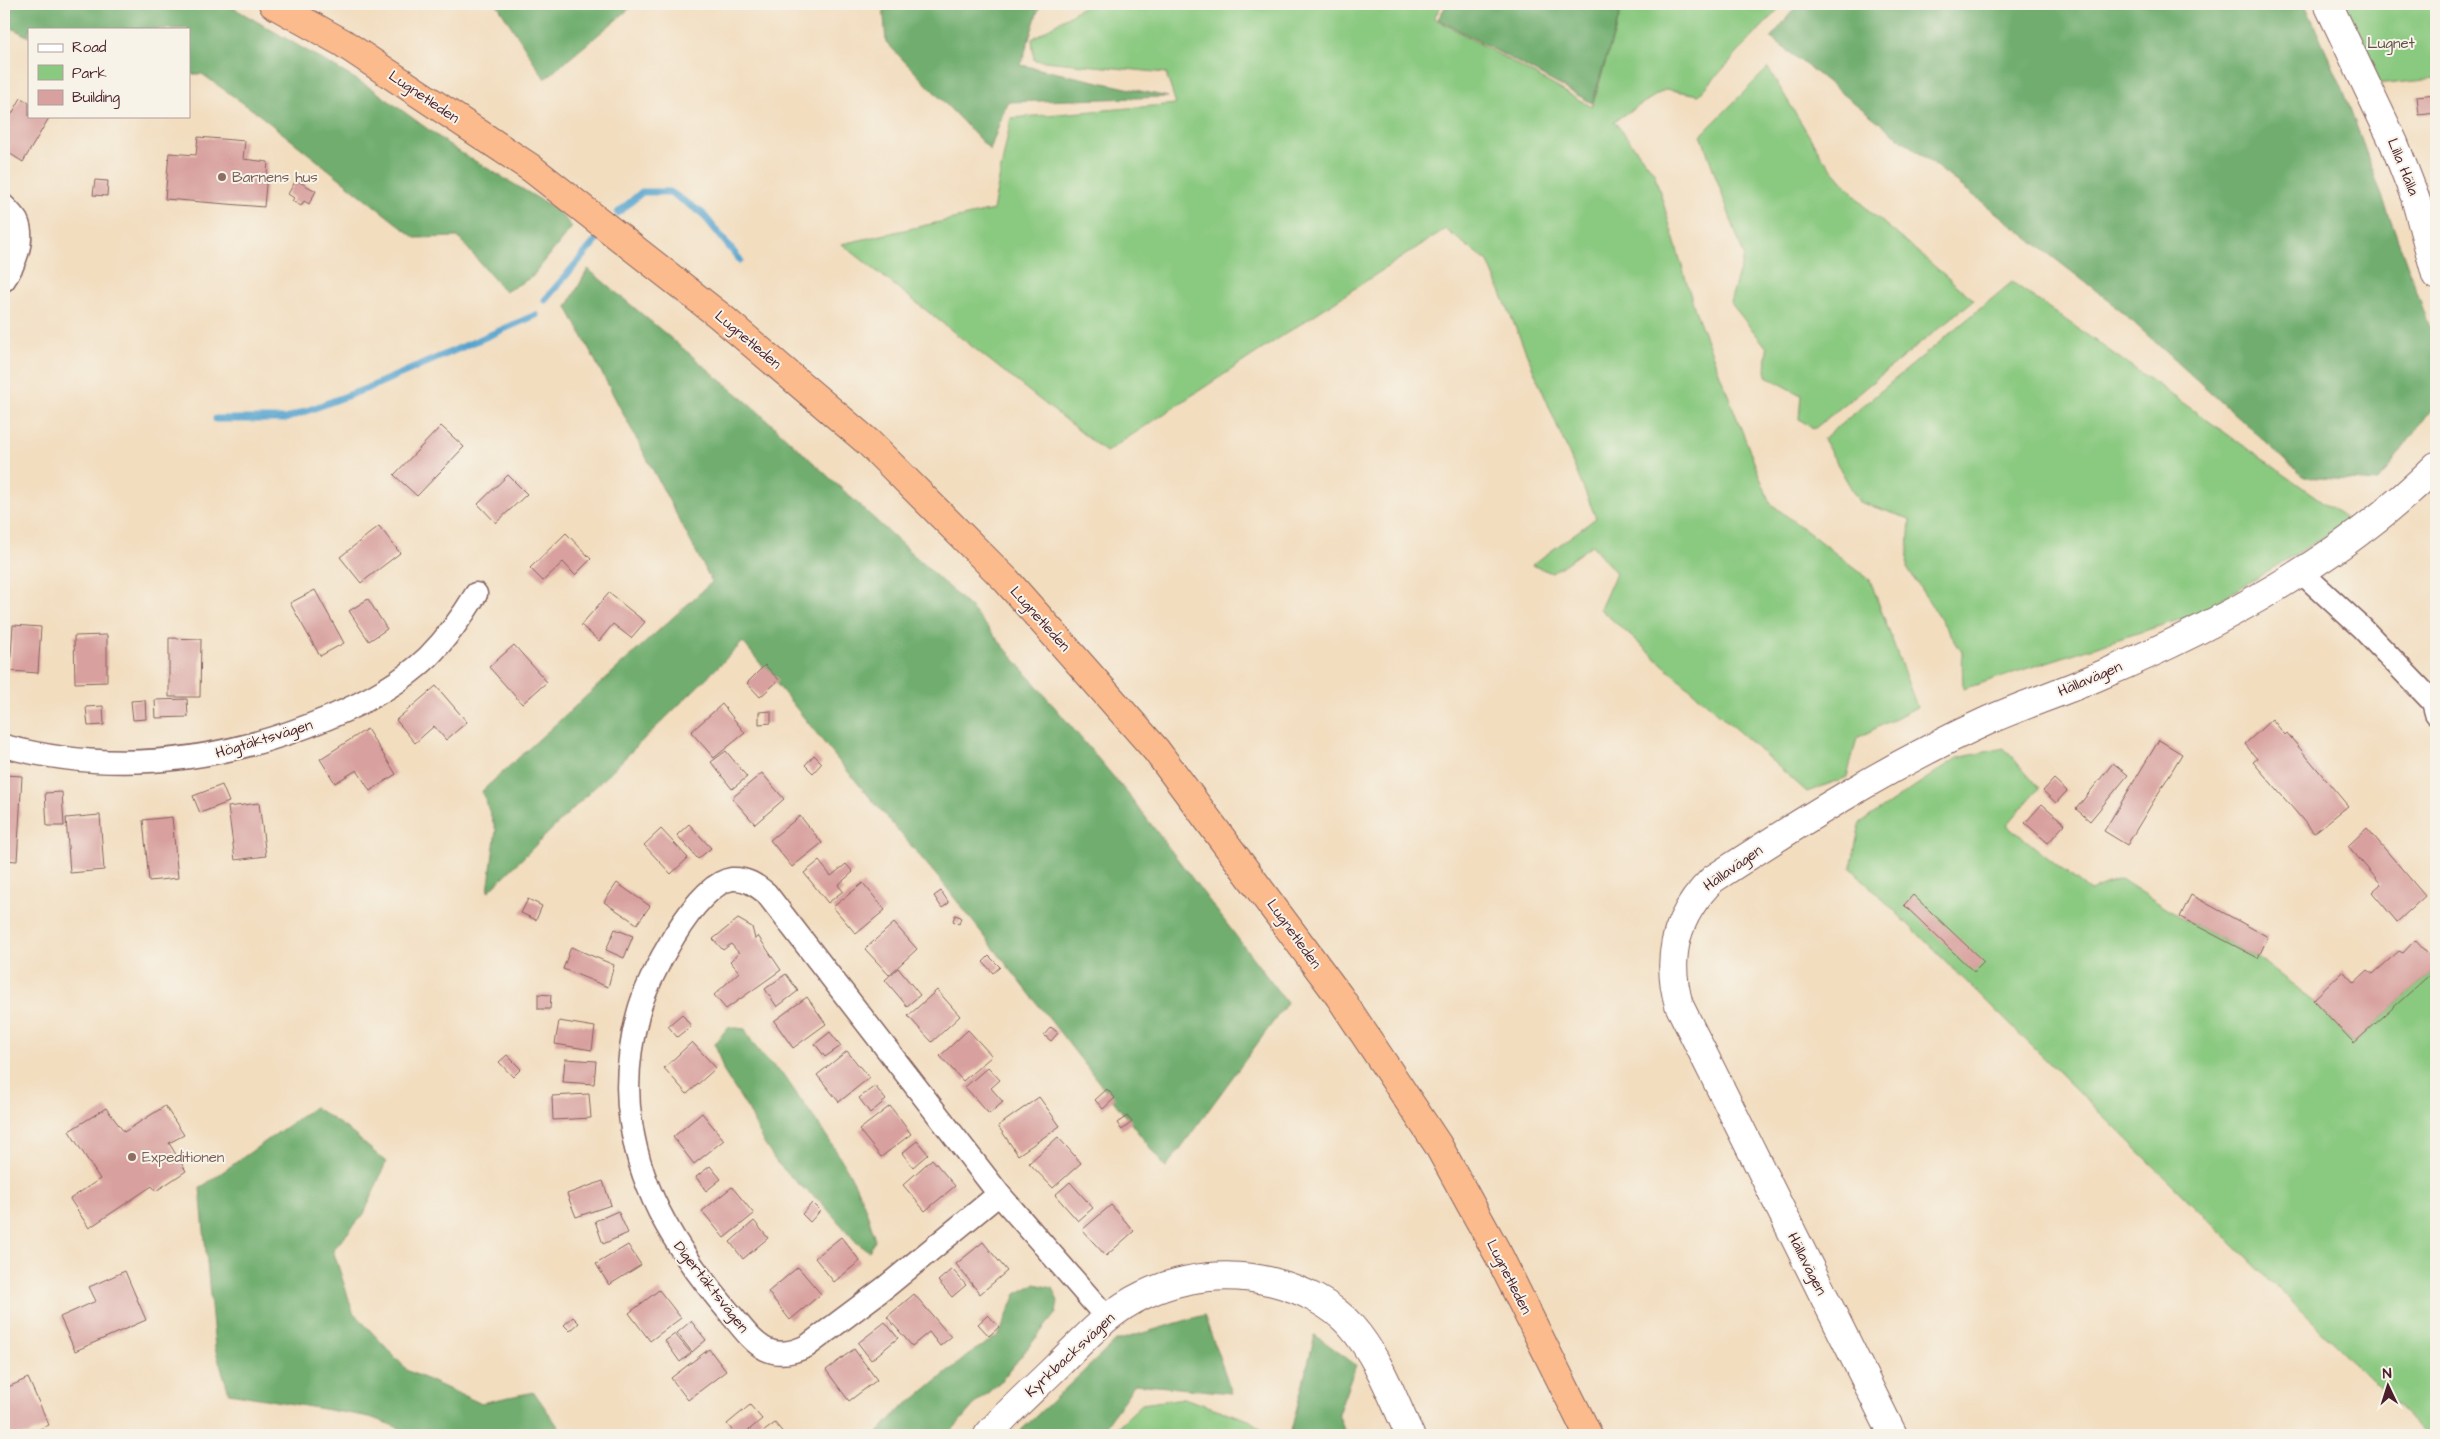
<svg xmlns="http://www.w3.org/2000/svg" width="2440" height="1439" viewBox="0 0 2440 1439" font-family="'Architects Daughter',sans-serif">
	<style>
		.green { fill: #8ac980; stroke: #6a7456 }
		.forest { fill: #6fad6e; stroke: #5c664c }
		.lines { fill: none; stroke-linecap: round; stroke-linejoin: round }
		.stream { stroke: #54a3ce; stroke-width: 7 }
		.building { fill: #d8a09e }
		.minor-casing { stroke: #85625f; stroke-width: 25 }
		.tertiary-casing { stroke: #85625f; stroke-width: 30 }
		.trunk-casing { stroke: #85625f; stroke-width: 30 }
		.minor { stroke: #fff; stroke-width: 22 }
		.tertiary { stroke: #fff; stroke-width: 28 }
		.trunk { stroke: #fbbb8d; stroke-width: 28 }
		.education-dot { fill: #8d6e63; stroke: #f7f3e8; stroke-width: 2 }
		.labels { text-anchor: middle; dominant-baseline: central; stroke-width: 4; stroke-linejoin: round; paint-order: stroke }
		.park-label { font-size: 15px; fill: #5d5244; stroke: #f7f3e8 }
		.street-label { font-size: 15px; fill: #4a1f2b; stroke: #f7f3e8 }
		.education-label { font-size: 15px; fill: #785e54; stroke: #f7f3e8; text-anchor: start }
	</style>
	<rect width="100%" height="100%" fill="#f7f3e8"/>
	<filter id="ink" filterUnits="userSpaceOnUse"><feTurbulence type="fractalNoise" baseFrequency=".02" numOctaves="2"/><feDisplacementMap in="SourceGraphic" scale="10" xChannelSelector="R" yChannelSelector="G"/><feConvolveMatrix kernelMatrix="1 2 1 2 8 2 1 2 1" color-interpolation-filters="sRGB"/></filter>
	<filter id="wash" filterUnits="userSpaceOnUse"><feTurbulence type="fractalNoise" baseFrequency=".0096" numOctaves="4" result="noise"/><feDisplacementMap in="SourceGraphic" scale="20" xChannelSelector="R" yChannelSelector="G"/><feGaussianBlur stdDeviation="1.12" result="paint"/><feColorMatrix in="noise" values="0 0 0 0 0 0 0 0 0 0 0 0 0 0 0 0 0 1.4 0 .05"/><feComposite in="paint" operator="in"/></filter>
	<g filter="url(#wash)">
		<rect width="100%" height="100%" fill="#f2ddbf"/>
		<g class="green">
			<path d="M 1087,4 L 1442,4 L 1434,18 L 1592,107 L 1623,4 L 1783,4 L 1699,95 L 1666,89 L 1614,121 L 1654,172 L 1695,310 L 1770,503 L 1870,580 L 1917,707 L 1857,738 L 1847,777 L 1807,792 L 1600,609 L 1616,573 L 1592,545 L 1552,573 L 1532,565 L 1596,518 L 1488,262 L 1445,229 L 1106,452 L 842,244 L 993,210 L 1011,118 L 1176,104 L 1166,73 L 1034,60 L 1032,39 Z"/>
			<path d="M 2329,4 L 2436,4 L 2436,79 L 2365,86 Z"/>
			<path d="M 1768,68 L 1822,157 L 1866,208 L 1974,300 L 1814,429 L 1799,419 L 1801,395 L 1766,376 L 1767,348 L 1730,302 L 1744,256 L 1701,135 Z"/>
			<path d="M 2012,282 L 2350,521 L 2197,614 L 1963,689 L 1962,652 L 1907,568 L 1910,519 L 1859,502 L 1823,439 Z"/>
			<path d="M 2004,748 L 2039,788 L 2007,825 L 2090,891 L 2121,879 L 2180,917 L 2258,958 L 2313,1000 L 2354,1043 L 2436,969 L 2436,1435 L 2427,1435 L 1851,868 L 1860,823 L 1957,758 Z"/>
			<path d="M 1184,1398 L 1249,1420 L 1270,1435 L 1113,1435 L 1115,1429 L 1142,1404 Z"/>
		</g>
		<g class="forest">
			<path d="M 4,4 L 227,4 L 374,90 L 458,151 L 556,209 L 572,227 L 532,277 L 505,292 L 458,237 L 415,238 L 257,113 L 202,74 L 189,74 L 189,29 L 29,29 L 29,37 L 4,24 Z"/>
			<path d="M 497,4 L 635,4 L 545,79 Z"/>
			<path d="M 883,4 L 1040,4 L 1021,65 L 1168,97 L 1007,102 L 990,150 L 886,42 Z"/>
			<path d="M 1447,4 L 1623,4 L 1592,103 L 1438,19 Z"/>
			<path d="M 1798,4 L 2305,4 L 2343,89 L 2436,344 L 2436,403 L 2378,482 L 2304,477 L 2112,303 L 1771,38 Z"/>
			<path d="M 588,269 L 753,407 L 972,609 L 1128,794 L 1287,1003 L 1166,1168 L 942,882 L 838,760 L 743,642 L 488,892 L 496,830 L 482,791 L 712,582 L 567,307 Z"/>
			<path d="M 728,1027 L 745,1029 C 754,1048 766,1061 782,1073 C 818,1125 862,1177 875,1241 L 869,1251 L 857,1243 L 821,1202 L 797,1183 L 777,1163 L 763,1142 L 749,1111 L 724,1072 L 715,1044 Z"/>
			<path d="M 314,1107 L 346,1128 L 386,1162 L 364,1214 L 333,1250 L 353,1312 L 408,1371 L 480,1403 L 534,1392 L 564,1435 L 418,1435 L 370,1417 L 229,1393 L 215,1348 L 200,1188 Z"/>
			<path d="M 1035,1284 L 1052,1288 L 1058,1301 L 1056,1313 L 1001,1381 L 973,1406 L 948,1435 L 876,1435 L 901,1408 L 916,1398 L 972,1352 L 999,1335 L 1016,1294 Z"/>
			<path d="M 1204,1315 L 1232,1393 L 1135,1384 L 1099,1435 L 1016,1435 L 1116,1341 Z"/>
			<path d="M 1315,1335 L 1356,1365 L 1338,1414 L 1346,1435 L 1290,1435 Z"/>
		</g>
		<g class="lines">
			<g class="stream">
				<path d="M 618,213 L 642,192 L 670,192 L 702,213 L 740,260"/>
				<path d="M 545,300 L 599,237"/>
				<path d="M 216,419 L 285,419 L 368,388 L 536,315"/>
			</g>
		</g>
		<g id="blocks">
			<g class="building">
				<path d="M 2436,94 L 2436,113 L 2419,115 L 2417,96 Z"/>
				<path d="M 21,98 L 29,103 L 29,116 L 50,116 L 23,162 L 4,150 L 4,128 Z"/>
				<path d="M 198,137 L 245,141 L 243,159 L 268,162 L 264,207 L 165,199 L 169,153 L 196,155 Z"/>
				<path d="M 95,180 L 108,181 L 107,196 L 93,195 Z"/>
				<path d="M 296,180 L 316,191 L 309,204 L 304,201 L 301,206 L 292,201 L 294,198 L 288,194 Z"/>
				<path d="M 441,426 L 464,447 L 417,496 L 394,475 Z"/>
				<path d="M 508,475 L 527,494 L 496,523 L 478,504 Z"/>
				<path d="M 379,526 L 400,553 L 361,583 L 340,557 Z"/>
				<path d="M 566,533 L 591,559 L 575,575 L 563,562 L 543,581 L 530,568 Z"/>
				<path d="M 315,590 L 344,643 L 320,656 L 290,603 Z"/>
				<path d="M 609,593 L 645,622 L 631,638 L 613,624 L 599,641 L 581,625 Z"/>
				<path d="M 368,599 L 387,629 L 369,641 L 349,611 Z"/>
				<path d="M 13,625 L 41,627 L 38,673 L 10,671 Z"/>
				<path d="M 107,635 L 107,682 L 75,683 L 74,636 Z"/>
				<path d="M 169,638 L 201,639 L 200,697 L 169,697 Z"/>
				<path d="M 514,645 L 547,682 L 522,704 L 489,667 Z"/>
				<path d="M 765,665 L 779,680 L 760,697 L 747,683 Z"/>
				<path d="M 436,686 L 467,722 L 446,740 L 434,726 L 415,743 L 396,720 Z"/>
				<path d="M 187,699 L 188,717 L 156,718 L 155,700 Z"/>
				<path d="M 145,700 L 146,719 L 133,720 L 131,701 Z"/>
				<path d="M 722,704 L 745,733 L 714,758 L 691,732 Z"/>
				<path d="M 103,706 L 104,725 L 88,726 L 86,707 Z"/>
				<path d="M 771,711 L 771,723 L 759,724 L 759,712 Z"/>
				<path d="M 2272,719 L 2285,735 L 2287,733 L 2348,806 L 2314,833 L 2253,762 L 2257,759 L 2245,744 Z"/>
				<path d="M 367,729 L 396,774 L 370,791 L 357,770 L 335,783 L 320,759 Z"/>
				<path d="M 2159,740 L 2182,754 L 2127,845 L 2104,831 Z"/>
				<path d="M 726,751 L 747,777 L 732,789 L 711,762 Z"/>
				<path d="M 814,755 L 822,763 L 813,773 L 805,765 Z"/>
				<path d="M 2113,763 L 2128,775 L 2090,821 L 2076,809 Z"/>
				<path d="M 762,773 L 784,799 L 755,824 L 732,798 Z"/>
				<path d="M 4,775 L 22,776 L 17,861 L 4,860 Z"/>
				<path d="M 2054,779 L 2067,791 L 2056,803 L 2043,791 Z"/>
				<path d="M 222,785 L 229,802 L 200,813 L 193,796 Z"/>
				<path d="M 62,792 L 64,826 L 47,826 L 45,793 Z"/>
				<path d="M 259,803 L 266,856 L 235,860 L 228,807 Z"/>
				<path d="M 2042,804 L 2065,824 L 2048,843 L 2025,823 Z"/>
				<path d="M 100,815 L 104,870 L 70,873 L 66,818 Z"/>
				<path d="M 800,816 L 822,843 L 792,867 L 770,840 Z"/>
				<path d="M 172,817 L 178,878 L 149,881 L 143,820 Z"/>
				<path d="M 689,824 L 711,848 L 698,859 L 677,835 Z"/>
				<path d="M 2367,828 L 2425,896 L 2397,922 L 2372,892 L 2381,884 L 2348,846 Z"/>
				<path d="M 661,829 L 688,858 L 671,874 L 644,845 Z"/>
				<path d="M 819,861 L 831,876 L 846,864 L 853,872 L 838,885 L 843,891 L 828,903 L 804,873 Z"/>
				<path d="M 617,883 L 650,906 L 637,924 L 604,902 Z"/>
				<path d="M 863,883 L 885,910 L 856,934 L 833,907 Z"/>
				<path d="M 941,891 L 949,903 L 942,908 L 934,896 Z"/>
				<path d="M 1913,895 L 1984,962 L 1974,972 L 1904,905 Z"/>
				<path d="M 2191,895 L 2268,937 L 2258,958 L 2180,917 Z"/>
				<path d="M 528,899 L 542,906 L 536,920 L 521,913 Z"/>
				<path d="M 955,915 L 961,917 L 959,924 L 953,921 Z"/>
				<path d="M 738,919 L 752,927 L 755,939 L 758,936 L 781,970 L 726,1009 L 714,995 L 739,972 L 730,961 L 739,953 L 731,944 L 723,950 L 713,939 Z"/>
				<path d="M 894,923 L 917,949 L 889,975 L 865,949 Z"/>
				<path d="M 615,929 L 633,936 L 624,958 L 606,950 Z"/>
				<path d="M 2415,940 L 2436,963 L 2436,969 L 2354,1043 L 2313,1000 L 2343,971 L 2354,983 L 2368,970 L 2373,974 L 2399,951 L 2403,953 Z"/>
				<path d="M 571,947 L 614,965 L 608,987 L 563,969 Z"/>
				<path d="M 989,956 L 1000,967 L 993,973 L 983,962 Z"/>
				<path d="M 898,968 L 920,995 L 907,1006 L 885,980 Z"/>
				<path d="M 786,974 L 798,991 L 777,1007 L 765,989 Z"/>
				<path d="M 937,990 L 960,1016 L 932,1042 L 908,1016 Z"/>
				<path d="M 538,994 L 551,995 L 550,1009 L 538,1009 Z"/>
				<path d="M 807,997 L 826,1024 L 793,1048 L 774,1021 Z"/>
				<path d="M 682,1014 L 691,1026 L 677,1037 L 668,1026 Z"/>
				<path d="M 559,1021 L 595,1027 L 592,1050 L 555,1044 Z"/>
				<path d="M 1051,1027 L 1058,1033 L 1051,1041 L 1044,1035 Z"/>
				<path d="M 968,1030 L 992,1056 L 963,1081 L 940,1056 Z"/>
				<path d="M 830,1032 L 841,1046 L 825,1057 L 815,1044 Z"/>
				<path d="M 692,1042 L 716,1068 L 687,1094 L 664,1068 Z"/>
				<path d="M 847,1051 L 869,1078 L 839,1102 L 817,1075 Z"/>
				<path d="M 507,1055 L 521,1069 L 513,1077 L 499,1062 Z"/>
				<path d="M 565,1059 L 596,1061 L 594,1084 L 563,1082 Z"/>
				<path d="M 988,1067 L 1000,1080 L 991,1088 L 1003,1102 L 989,1114 L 965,1087 Z"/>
				<path d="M 875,1086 L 886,1100 L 870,1113 L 859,1098 Z"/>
				<path d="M 1107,1089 L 1115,1098 L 1103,1109 L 1095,1100 Z"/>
				<path d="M 589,1094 L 591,1118 L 553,1120 L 552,1096 Z"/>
				<path d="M 1039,1097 L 1060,1126 L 1018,1155 L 998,1126 Z"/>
				<path d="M 165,1106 L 184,1135 L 169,1143 L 186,1171 L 156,1191 L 152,1186 L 89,1228 L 70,1199 L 100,1179 L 69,1131 L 106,1108 L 124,1132 Z"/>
				<path d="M 890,1106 L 911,1134 L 881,1157 L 859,1130 Z"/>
				<path d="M 702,1113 L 724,1140 L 694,1164 L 673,1137 Z"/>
				<path d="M 1127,1116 L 1132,1122 L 1122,1130 L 1117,1123 Z"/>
				<path d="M 1058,1137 L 1081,1163 L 1053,1188 L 1029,1163 Z"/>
				<path d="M 917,1141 L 928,1154 L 913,1167 L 902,1153 Z"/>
				<path d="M 932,1159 L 955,1186 L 925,1211 L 903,1185 Z"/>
				<path d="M 710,1166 L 721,1179 L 706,1191 L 696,1177 Z"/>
				<path d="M 603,1181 L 611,1205 L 576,1217 L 567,1194 Z"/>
				<path d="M 1070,1182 L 1093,1208 L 1078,1221 L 1055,1195 Z"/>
				<path d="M 732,1187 L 754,1214 L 724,1238 L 702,1211 Z"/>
				<path d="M 812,1203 L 820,1211 L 810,1222 L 802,1214 Z"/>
				<path d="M 1111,1205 L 1134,1231 L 1106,1256 L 1082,1230 Z"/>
				<path d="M 618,1211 L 628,1233 L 603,1244 L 595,1221 Z"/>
				<path d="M 754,1221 L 768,1238 L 743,1259 L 730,1242 Z"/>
				<path d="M 841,1237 L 860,1261 L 834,1282 L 815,1258 Z"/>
				<path d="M 983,1242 L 1007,1271 L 980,1294 L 956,1264 Z"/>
				<path d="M 628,1245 L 641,1265 L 609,1285 L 596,1264 Z"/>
				<path d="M 798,1267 L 821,1294 L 790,1320 L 768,1292 Z"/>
				<path d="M 952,1269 L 966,1285 L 952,1297 L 938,1281 Z"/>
				<path d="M 125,1271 L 146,1320 L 75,1351 L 60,1317 L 96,1301 L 89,1287 Z"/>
				<path d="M 659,1290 L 681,1318 L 650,1341 L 629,1313 Z"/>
				<path d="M 914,1294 L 951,1337 L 940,1346 L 929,1332 L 912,1346 L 887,1317 Z"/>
				<path d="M 988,1315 L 999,1327 L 989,1336 L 978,1324 Z"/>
				<path d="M 573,1317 L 579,1323 L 570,1331 L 564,1325 Z"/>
				<path d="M 691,1321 L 706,1340 L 692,1352 L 677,1333 Z"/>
				<path d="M 885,1322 L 898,1338 L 871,1360 L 858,1343 Z"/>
				<path d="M 675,1334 L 691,1353 L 680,1362 L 665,1341 Z"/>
				<path d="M 709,1349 L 726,1371 L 688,1400 L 671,1378 Z"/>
				<path d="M 854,1349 L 877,1380 L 849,1401 L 826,1370 Z"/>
				<path d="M 28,1378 L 49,1425 L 27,1435 L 7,1435 L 4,1428 L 4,1389 Z"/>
				<path d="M 750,1405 L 762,1419 L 743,1435 L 736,1435 L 727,1424 Z"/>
				<path d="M 775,1423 L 785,1435 L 759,1435 Z"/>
			</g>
		</g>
	</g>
	<g filter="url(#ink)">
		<use href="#blocks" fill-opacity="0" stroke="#85625f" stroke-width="1"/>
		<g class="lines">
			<defs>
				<g id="minor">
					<path d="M 4,206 C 8,210 14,216 17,221 C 26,239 14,265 4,280"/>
					<path d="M 2300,571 L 2362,628 L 2433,702 L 2436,713"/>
					<path d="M 4,746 C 116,776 223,762 328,718 C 364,703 400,684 428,657 C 447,638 462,617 476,594"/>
					<path d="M 999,1194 L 766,893 C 756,885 746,878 732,879 C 695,884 646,981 638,1014 C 629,1049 625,1087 631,1123 C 642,1198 680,1254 728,1311 C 752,1339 766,1366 807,1346 L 887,1286 L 999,1194 L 1107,1318"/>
				</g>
				<g id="tertiary">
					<path d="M 2328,4 L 2394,143 L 2415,197 L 2436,275"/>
					<path d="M 988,1435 C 1009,1410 1034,1389 1057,1366 C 1073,1350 1089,1333 1106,1319 C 1153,1280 1216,1268 1273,1282 C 1301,1289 1332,1304 1351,1326 C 1378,1356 1393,1399 1410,1435"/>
					<path d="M 1893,1435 L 1679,1005 C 1665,956 1676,915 1713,879 C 1802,821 1892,764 1989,720 C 2025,704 2063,692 2099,676 C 2215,627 2347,556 2436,466"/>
				</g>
				<path id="trunk" d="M 273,4 L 343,43 L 531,168 L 720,316 L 869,443 L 1006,580 L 1156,750 L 1339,996 L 1438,1145 L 1499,1256 L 1588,1435"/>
			</defs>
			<use href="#minor" class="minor-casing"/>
			<use href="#tertiary" class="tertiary-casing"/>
			<use href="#trunk" class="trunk-casing"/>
			<use href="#minor" class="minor"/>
			<use href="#tertiary" class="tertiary"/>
			<use href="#trunk" class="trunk"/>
		</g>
	</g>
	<g class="education-dot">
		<circle cx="222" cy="177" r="5"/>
		<circle cx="132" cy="1157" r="5"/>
	</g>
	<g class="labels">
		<g class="park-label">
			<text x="2391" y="43">Lugnet</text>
		</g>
		<g class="street-label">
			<text transform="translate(424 97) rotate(34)">Lugnetleden</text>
			<text transform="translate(2403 167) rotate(68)">Lilla Hälla</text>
			<text transform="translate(748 340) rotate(40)">Lugnetleden</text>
			<text transform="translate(1040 619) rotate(48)">Lugnetleden</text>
			<text transform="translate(2090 679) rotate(-23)">Hällavägen</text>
			<text transform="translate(264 739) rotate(-17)">Högtäktsvägen</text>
			<text transform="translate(1733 868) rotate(-35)">Hällavägen</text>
			<text transform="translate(1294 934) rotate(54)">Lugnetleden</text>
			<text transform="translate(1807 1264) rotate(63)">Hällavägen</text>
			<text transform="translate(1509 1277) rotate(63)">Lugnetleden</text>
			<text transform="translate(711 1287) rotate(52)">Digertäktsvägen</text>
			<text transform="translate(1070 1355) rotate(-43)">Kyrkbacksvägen</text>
		</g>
		<g class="education-label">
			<text x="232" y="177">Barnens hus</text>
			<text x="142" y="1157">Expeditionen</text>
		</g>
	</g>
	<rect width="2440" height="1439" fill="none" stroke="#f7f3e8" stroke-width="20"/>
	<rect x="28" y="28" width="162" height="90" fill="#f7f3e8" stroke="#b29e9c"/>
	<rect x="38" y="44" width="25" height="8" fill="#ffffff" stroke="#b29e9c"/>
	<text x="72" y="52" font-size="15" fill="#4a1f2b">Road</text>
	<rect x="38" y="65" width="25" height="15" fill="#8ac980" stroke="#b29e9c"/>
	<text x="72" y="78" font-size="15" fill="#4a1f2b">Park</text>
	<rect x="38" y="90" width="25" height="15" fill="#d8a09e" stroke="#b29e9c"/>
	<text x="72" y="102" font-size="15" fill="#4a1f2b">Building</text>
	<g transform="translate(2388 1386) rotate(356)" stroke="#f7f3e8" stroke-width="4" paint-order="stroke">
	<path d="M0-4L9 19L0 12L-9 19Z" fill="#4a1f2b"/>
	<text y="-8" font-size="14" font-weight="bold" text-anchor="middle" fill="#4a1f2b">N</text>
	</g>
</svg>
